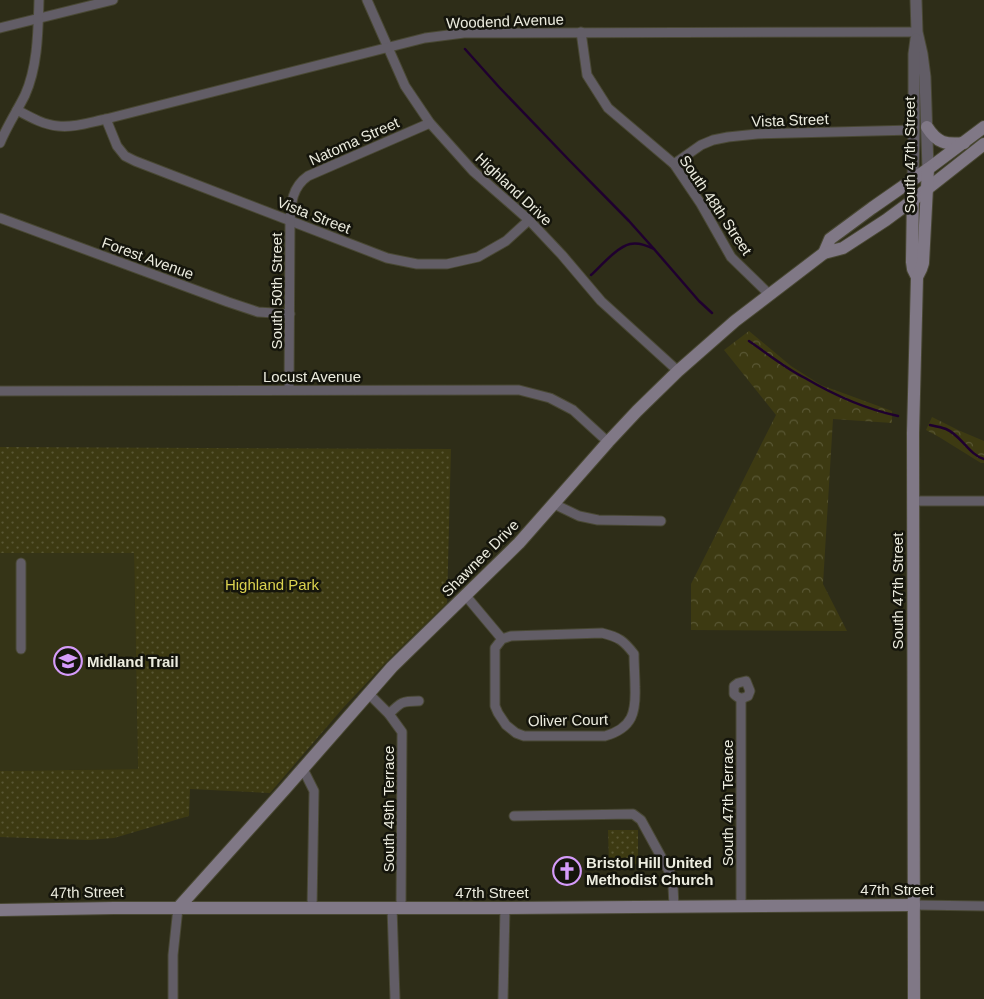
<svg xmlns="http://www.w3.org/2000/svg" width="984" height="999" viewBox="0 0 984 999" font-family="Arial,sans-serif">
	<style>
		.built { fill: #353417 }
		.forest { fill: url(#forest-crowns) }
		.park { fill: url(#park-dots) }
		.lines { fill: none; stroke-linecap: round; stroke-linejoin: round }
		.stream { stroke: #1f002f; stroke-width: 2.5 }
		.minor-casing { stroke: #494834; stroke-width: 11 }
		.tertiary-casing { stroke: #494834; stroke-width: 13 }
		.secondary-casing { stroke: #494834; stroke-width: 14 }
		.minor { stroke: #625d66; stroke-width: 9 }
		.tertiary { stroke: #625d66; stroke-width: 11 }
		.secondary { stroke: #807886; stroke-width: 12 }
		.labels { text-anchor: middle; dominant-baseline: central; stroke-width: 5; stroke-linejoin: round; paint-order: stroke }
		.street-label { font-size: 15px; fill: #ececdf; stroke: #15150c }
		.park-label { font-size: 15px; fill: #dbd24f; stroke: #15150c }
		.poi-label { font-size: 15px; font-weight: bold; fill: #ececdf; stroke: #15150c; text-anchor: start }
	</style>
	<defs>
		<pattern id="forest-crowns" width="20" height="18" patternUnits="userSpaceOnUse" patternTransform="scale(1.25)"><rect width="20" height="18" fill="#3d3a12"/><path d="M2 6a3 3 0 1 1 6 0M12 15a3 3 0 1 1 6 0" fill="none" stroke="#595734"/></pattern>
		<pattern id="park-dots" width="8" height="8" patternUnits="userSpaceOnUse" patternTransform="scale(1.25)"><rect width="8" height="8" fill="#3d3a12"/><path d="M2 2h.1M6 6h.1" fill="none" stroke="#595734" stroke-width="1.8" stroke-linecap="round"/></pattern>
	</defs>
	<rect width="100%" height="100%" fill="#2e2d18"/>
	<path class="built" d="M 0,553 L 134,553 L 138,769 L 0,771 Z"/>
	<g class="forest">
		<path d="M 749,331 L 791,366 L 821,385 L 892,411 L 892,423 L 833,419 L 823,584 L 847,631 L 691,630 L 691,584 L 776,415 L 724,350 Z"/>
		<path d="M 932,417 L 958,430 L 984,441 L 984,463 L 981,463 L 939,437 L 926,430 Z"/>
	</g>
	<g class="park">
		<path d="M 0,447 L 451,449 L 447,603 L 391,657 L 343,708 L 270,793 L 190,789 L 189,816 L 114,838 L 88,840 L 0,837 L 0,771 L 138,769 L 134,553 L 0,553 Z"/>
		<path d="M 608,830 L 638,830 L 638,864 L 609,865 Z"/>
	</g>
	<g class="lines">
		<g class="stream">
			<path d="M 465,49 L 499,87 L 569,160 L 629,221 L 654,249"/>
			<path d="M 591,275 C 601,266 617,247 630,244 C 638,242 646,245 654,249 L 699,301 L 712,313"/>
			<path d="M 749,341 C 768,354 785,368 805,378 C 834,395 865,409 898,416"/>
			<path d="M 930,425 C 935,426 941,427 946,429 C 961,435 969,455 984,459"/>
		</g>
		<defs>
			<g id="minor">
				<path d="M 367,0 L 405,86 L 430,123 L 473,171 L 529,220 L 562,255 L 601,301 L 678,371"/>
				<path d="M 0,28 L 113,0"/>
				<path d="M 581,32 L 587,75 L 608,108 L 674,164 L 701,204 L 731,257 L 770,295"/>
				<path d="M 17,110 C 30,117 44,125 58,126 C 74,128 91,122 106,119 L 425,38 L 464,33 L 917,32"/>
				<path d="M 106,119 L 117,146 L 125,156 L 135,161 L 387,258 L 417,264 L 447,264 L 478,257 L 506,241 L 529,220"/>
				<path d="M 0,143 C 7,126 17,111 25,95 C 38,66 38,31 39,0"/>
				<path d="M 674,164 L 701,145 L 713,140 L 728,137 L 757,134 L 914,130"/>
				<path d="M 0,218 L 228,302 L 258,312 L 290,314"/>
				<path d="M 289,390 L 290,222 C 291,203 292,187 308,176 L 430,123"/>
				<path d="M 0,391 L 519,390 L 550,398 L 573,410 L 608,442"/>
				<path d="M 913,501 L 984,501"/>
				<path d="M 554,504 L 579,516 L 598,520 L 661,521"/>
				<path d="M 466,596 L 502,639 L 495,648 L 495,706 L 498,713 L 506,725 L 516,733 L 524,736 L 605,736 C 633,728 636,712 635,687 C 635,676 634,665 634,654 C 624,641 619,637 602,633 L 511,636 L 502,639"/>
				<path d="M 21,649 L 21,563"/>
				<path d="M 746,681 L 750,691 L 748,696 C 742,699 739,699 734,694 L 734,686 L 738,683 Z"/>
				<path d="M 369,694 L 389,714 L 402,732 L 401,907"/>
				<path d="M 389,714 C 401,702 402,701 419,701"/>
				<path d="M 303,769 L 314,791 L 312,908"/>
				<path d="M 514,816 L 633,814 L 641,820 L 670,873 L 673,886 L 674,907"/>
				<path d="M 914,905 L 984,906"/>
				<path d="M 392,907 L 395,999"/>
				<path d="M 741,907 L 741,699"/>
				<path d="M 173,999 L 173,955 L 178,908"/>
				<path d="M 503,999 L 505,908"/>
			</g>
			<g id="tertiary">
				<path d="M 916,0 L 917,32 L 922,54 L 925,77 L 928,169"/>
				<path d="M 913,179 L 914,130 L 914,54 L 916,39"/>
			</g>
			<g id="secondary">
				<path d="M 927,127 C 937,143 946,145 964,143"/>
				<path d="M 913,194 L 912,262 L 913,269 L 917,277"/>
				<path d="M 824,253 L 830,239 L 872,208 L 928,169 L 984,127"/>
				<path d="M 178,908 L 285,789 L 392,667 L 519,543 L 608,442 L 637,411 L 678,371 L 735,321 L 824,253 L 843,248 L 886,220 L 913,200 L 984,144"/>
				<path d="M 0,910 L 114,908 L 505,908 L 914,905"/>
				<path d="M 914,999 L 913,433 L 917,277 L 921,269 L 923,263 L 928,169"/>
			</g>
		</defs>
		<use href="#minor" class="minor-casing"/>
		<use href="#tertiary" class="tertiary-casing"/>
		<use href="#secondary" class="secondary-casing"/>
		<use href="#minor" class="minor"/>
		<use href="#tertiary" class="tertiary"/>
		<use href="#secondary" class="secondary"/>
	</g>
	<defs>
		<symbol id="school-ring" viewBox="-11 -11 22 22"><circle r="9.5" fill="#15150c" stroke="#d59bfa" stroke-width="1.5"/><path d="M0-5L7-2L0 1L-7-2ZM-4 1L0 2.5L4 1V4Q0 6-4 4Z" fill="#d59bfa"/></symbol>
		<symbol id="church-ring" viewBox="-11 -11 22 22"><circle r="9.5" fill="#15150c" stroke="#d59bfa" stroke-width="1.5"/><path d="M-1.2-6h2.4v3.5h3.3v2.4h-3.3V6h-2.4V-.1h-3.3v-2.4h3.3Z" fill="#d59bfa"/></symbol>
	</defs>
	<g fill-rule="evenodd">
		<use href="#school-ring" x="52" y="645" width="32" height="32"/>
		<use href="#church-ring" x="551" y="855" width="32" height="32"/>
	</g>
	<g class="labels">
		<g class="street-label">
			<text transform="translate(505 21) rotate(-2)">Woodend Avenue</text>
			<text transform="translate(790 120) rotate(-2)">Vista Street</text>
			<text transform="translate(354 141) rotate(-24)">Natoma Street</text>
			<text transform="translate(909 155) rotate(-90)">South 47th Street</text>
			<text transform="translate(514 189) rotate(43)">Highland Drive</text>
			<text transform="translate(716 205) rotate(56)">South 48th Street</text>
			<text transform="translate(314 215) rotate(21)">Vista Street</text>
			<text transform="translate(148 258) rotate(20)">Forest Avenue</text>
			<text transform="translate(276 291) rotate(-90)">South 50th Street</text>
			<text x="312" y="376">Locust Avenue</text>
			<text transform="translate(480 558) rotate(-45)">Shawnee Drive</text>
			<text transform="translate(897 591) rotate(-90)">South 47th Street</text>
			<text transform="translate(568 720) rotate(-1)">Oliver Court</text>
			<text transform="translate(727 803) rotate(-90)">South 47th Terrace</text>
			<text transform="translate(388 809) rotate(-90)">South 49th Terrace</text>
			<text x="897" y="889">47th Street</text>
			<text transform="translate(87 892) rotate(-1)">47th Street</text>
			<text x="492" y="892">47th Street</text>
		</g>
		<g class="park-label">
			<text x="272" y="584">Highland Park</text>
		</g>
		<g class="poi-label">
			<text x="87" y="661">Midland Trail</text>
			<text x="586" y="862">Bristol Hill United<tspan x="586" dy="17">Methodist Church</tspan></text>
		</g>
	</g>
</svg>
